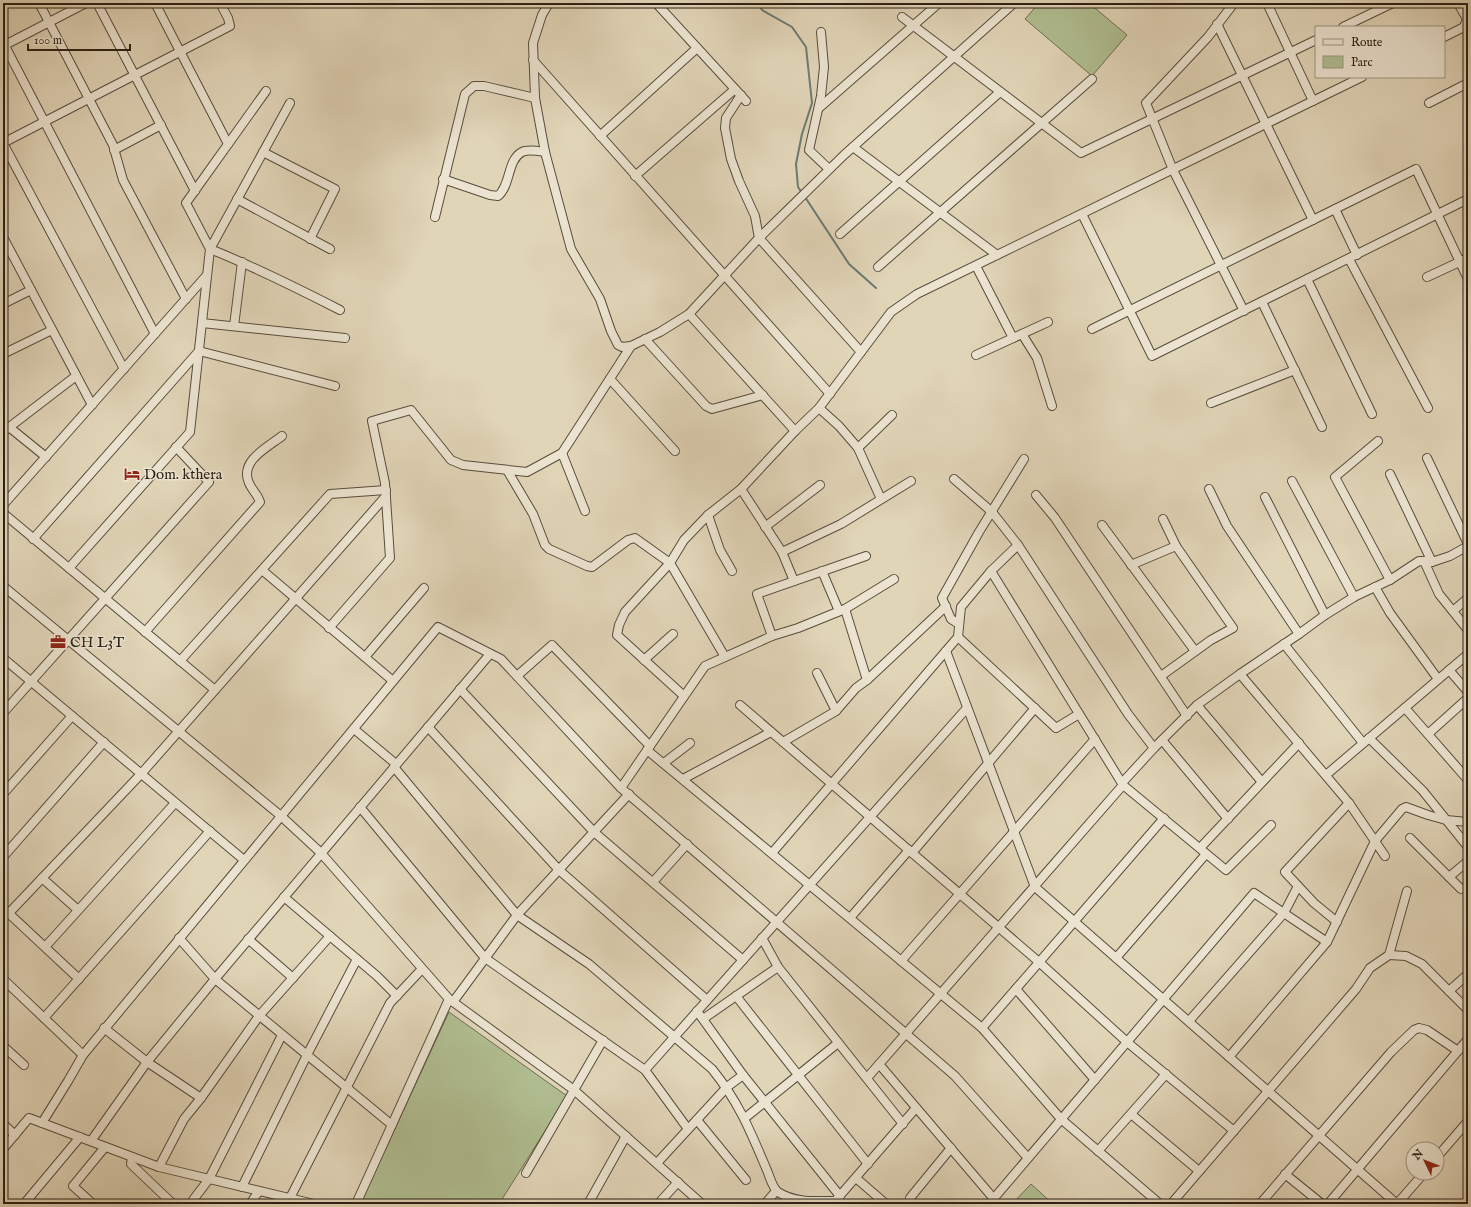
<svg xmlns="http://www.w3.org/2000/svg" width="1471" height="1207" viewBox="0 0 1471 1207" font-family="'IM FELL English',serif">
	<style>
		.green { fill: #b0be91; stroke: #6e6f52 }
		.lines { fill: none; stroke-linecap: round; stroke-linejoin: round }
		.stream { stroke: #6a7b73; stroke-width: 2 }
		.minor-casing { stroke: #584d3d; stroke-width: 10 }
		.minor { stroke: #ece4d1; stroke-width: 8 }
		.labels { text-anchor: middle; dominant-baseline: central; stroke-width: 3; stroke-linejoin: round; paint-order: stroke }
		.poi-label { font-size: 15px; fill: #2b2014; stroke: #ece4d1; text-anchor: start }
	</style>
	<rect width="100%" height="100%" fill="#e1d5b8"/>
	<filter id="stains"><feTurbulence type="fractalNoise" baseFrequency=".005" numOctaves="4"/><feColorMatrix values="0 0 0 0 .2 0 0 0 0 .09 0 0 0 0 .02 0 0 0 .5 -.17"/></filter>
	<radialGradient id="worn" r=".72"><stop offset=".6" stop-color="#630" stop-opacity="0"/><stop offset="1" stop-color="#630" stop-opacity=".3"/></radialGradient>
	<g class="green">
		<path d="M 1039,3 L 1089,3 L 1127,35 L 1092,76 L 1025,19 Z"/>
		<path d="M 449,1012 L 567,1096 L 499,1204 L 363,1204 L 361,1202 Z"/>
		<path d="M 1031,1184 L 1053,1204 L 1012,1204 Z"/>
	</g>
	<g class="lines">
		<g class="stream">
			<path d="M 758,3 L 762,10 L 792,27 L 806,47 L 812,103 L 802,134 L 796,164 L 798,187 L 802,193"/>
			<path d="M 805,197 L 849,264 L 876,288"/>
		</g>
		<defs>
			<g id="minor">
				<path d="M 39,3 L 113,145 L 123,180 L 186,299"/>
				<path d="M 97,3 L 195,191"/>
				<path d="M 155,3 L 228,144"/>
				<path d="M 549,3 L 542,15 L 533,43 L 535,98 L 545,152 L 571,249 L 600,299 L 611,331 L 618,345 L 622,347 L 631,346 L 660,332 L 689,314 L 759,238 L 844,155 L 1014,3"/>
				<path d="M 656,3 L 746,101"/>
				<path d="M 1234,3 L 1208,37 L 1146,103 L 1173,170 L 1244,311"/>
				<path d="M 1267,3 L 1313,101"/>
				<path d="M 902,17 L 1081,153 L 1316,40"/>
				<path d="M 1217,24 L 1313,220"/>
				<path d="M 1343,27 L 1393,3"/>
				<path d="M 821,32 L 824,67 L 821,96 L 809,150 L 829,169"/>
				<path d="M 1444,37 L 1464,27 L 1467,19 L 1458,3"/>
				<path d="M 3,42 L 155,334"/>
				<path d="M 3,46 L 86,3"/>
				<path d="M 533,60 L 830,394"/>
				<path d="M 266,91 L 186,203 L 210,249 C 255,267 297,288 340,310"/>
				<path d="M 741,95 L 726,118 L 725,128 L 731,159 L 739,181 L 755,216 L 759,238 L 861,352"/>
				<path d="M 1429,103 L 1468,83"/>
				<path d="M 819,108 L 939,3"/>
				<path d="M 600,136 L 697,48"/>
				<path d="M 853,147 L 997,255"/>
				<path d="M 114,150 L 161,125"/>
				<path d="M 263,152 L 335,189 L 310,239"/>
				<path d="M 635,176 L 735,89"/>
				<path d="M 443,179 L 490,195 L 498,196 C 511,185 507,160 522,152 C 528,149 538,151 545,152"/>
				<path d="M 237,199 L 330,249"/>
				<path d="M 1335,209 L 1357,255"/>
				<path d="M 1082,214 L 1152,356 L 1468,199"/>
				<path d="M 435,217 L 465,94 L 474,86 L 484,86 L 535,98"/>
				<path d="M 840,234 L 1000,92"/>
				<path d="M 3,237 L 92,405"/>
				<path d="M 1349,259 L 1428,408"/>
				<path d="M 976,266 L 1013,338"/>
				<path d="M 878,267 L 1092,79"/>
				<path d="M 1427,277 L 1468,258"/>
				<path d="M 1307,279 L 1372,414"/>
				<path d="M 1262,302 L 1322,427"/>
				<path d="M 3,304 L 31,290"/>
				<path d="M 689,314 L 795,431"/>
				<path d="M 202,323 L 345,338"/>
				<path d="M 234,326 L 242,262"/>
				<path d="M 1092,329 L 1416,169 L 1468,279"/>
				<path d="M 1022,334 L 1037,358 L 1052,406"/>
				<path d="M 645,339 L 706,406 L 712,409 L 763,395"/>
				<path d="M 3,354 L 52,330"/>
				<path d="M 976,355 L 1048,322"/>
				<path d="M 124,369 L 3,143 L 230,26 L 228,18 L 220,3"/>
				<path d="M 610,379 L 675,451"/>
				<path d="M 1211,403 L 1295,370"/>
				<path d="M 819,408 L 839,426 L 858,448 L 881,499"/>
				<path d="M 9,427 L 46,457"/>
				<path d="M 3,432 L 76,376"/>
				<path d="M 1378,441 L 1335,477 L 1390,580"/>
				<path d="M 858,448 L 892,415"/>
				<path d="M 562,453 L 585,511"/>
				<path d="M 1427,458 L 1468,544"/>
				<path d="M 507,470 L 533,514 L 545,545 L 549,549 L 587,566 L 592,567 L 628,540 L 635,538 L 670,563 L 625,612 L 619,625 L 617,635 L 684,696"/>
				<path d="M 1390,474 L 1432,562"/>
				<path d="M 954,479 L 992,512 L 1018,545 L 1128,714 L 1154,748"/>
				<path d="M 1292,481 L 1354,597"/>
				<path d="M 741,489 L 782,552 L 794,581"/>
				<path d="M 1209,489 L 1227,526 L 1299,634"/>
				<path d="M 1036,495 L 1055,518 L 1187,716"/>
				<path d="M 1265,497 L 1325,615"/>
				<path d="M 3,505 L 207,275"/>
				<path d="M 3,513 L 215,690"/>
				<path d="M 708,515 L 720,550 L 732,571"/>
				<path d="M 1102,525 L 1195,651"/>
				<path d="M 765,527 L 820,485"/>
				<path d="M 33,539 L 199,351 L 335,386"/>
				<path d="M 782,552 L 841,524 L 911,481"/>
				<path d="M 1424,561 L 1439,594 L 1468,630"/>
				<path d="M 1131,565 L 1176,546"/>
				<path d="M 69,568 L 190,432 L 210,249 L 290,103"/>
				<path d="M 262,570 L 393,681"/>
				<path d="M 822,571 L 839,611"/>
				<path d="M 991,571 L 1123,785 L 1226,870 L 1271,825"/>
				<path d="M 3,586 L 281,816 L 321,853 L 449,999 L 574,1090 L 702,1204"/>
				<path d="M 1375,587 L 1390,613 L 1438,679"/>
				<path d="M 845,609 L 867,680"/>
				<path d="M 1453,611 L 1468,598"/>
				<path d="M 959,624 L 951,619 L 942,598 L 979,532 L 1024,459"/>
				<path d="M 329,628 L 390,558 L 385,483 L 372,421 L 411,410 L 451,460 L 463,465 L 527,472 L 562,453 L 631,346"/>
				<path d="M 145,632 L 260,502 C 258,495 252,490 249,483 C 239,461 268,447 282,436"/>
				<path d="M 772,636 L 757,594 L 866,556"/>
				<path d="M 958,637 L 1056,728 L 1079,714"/>
				<path d="M 1284,644 L 1363,743"/>
				<path d="M 946,651 L 1035,887 L 1397,1204"/>
				<path d="M 365,657 L 424,588"/>
				<path d="M 725,657 L 670,563 L 684,540 L 708,515 L 741,489 L 795,431 L 819,408 L 891,312 L 917,294 L 1362,77"/>
				<path d="M 3,658 L 244,860"/>
				<path d="M 644,660 L 673,634"/>
				<path d="M 180,661 L 330,494 L 386,490"/>
				<path d="M 1449,670 L 1468,692"/>
				<path d="M 817,673 L 836,711"/>
				<path d="M 1240,674 L 1349,803 L 1385,856"/>
				<path d="M 517,676 L 552,645 L 650,746"/>
				<path d="M 1161,676 L 1211,640 L 1233,628 L 1176,546 L 1163,519"/>
				<path d="M 460,689 L 594,832 L 743,960"/>
				<path d="M 740,705 L 1039,962 L 1127,1042 L 1234,1131"/>
				<path d="M 1197,705 L 1262,782"/>
				<path d="M 1405,708 L 1468,780"/>
				<path d="M 3,713 L 209,482 L 176,447"/>
				<path d="M 428,727 L 559,870 L 707,1000"/>
				<path d="M 354,729 L 396,764"/>
				<path d="M 1428,734 L 1468,698"/>
				<path d="M 1369,738 L 1423,791 L 1468,847"/>
				<path d="M 1162,740 L 1228,819"/>
				<path d="M 783,742 L 836,711 L 856,688 L 867,680 L 946,606"/>
				<path d="M 647,750 L 982,1028 L 1061,1119 L 1160,1204"/>
				<path d="M 664,763 L 690,743"/>
				<path d="M 394,767 L 517,915 L 589,964 L 712,1069 C 738,1101 750,1130 766,1168 C 769,1174 772,1188 778,1192 C 795,1203 815,1201 834,1201"/>
				<path d="M 1326,775 L 1468,654"/>
				<path d="M 683,779 L 771,732"/>
				<path d="M 1122,783 L 1154,748 L 1197,705 L 1240,674 L 1299,634 L 1325,615 L 1354,597 L 1390,580 L 1419,561 L 1432,562 L 1450,556 L 1468,546"/>
				<path d="M 621,788 L 705,666 L 772,636 L 798,628 L 845,609 L 894,579"/>
				<path d="M 3,794 L 72,716"/>
				<path d="M 360,807 L 485,958 L 645,1070 L 688,1129"/>
				<path d="M 1410,838 L 1461,889"/>
				<path d="M 1200,848 L 1299,743"/>
				<path d="M 772,853 L 958,637 L 961,607 L 991,571 L 1018,545"/>
				<path d="M 912,853 L 1035,708"/>
				<path d="M 3,857 L 104,742"/>
				<path d="M 1449,877 L 1468,861"/>
				<path d="M 42,878 L 78,910"/>
				<path d="M 653,882 L 687,844"/>
				<path d="M 284,897 L 377,976 L 397,996"/>
				<path d="M 3,908 L 79,979"/>
				<path d="M 9,913 L 141,774 L 386,496"/>
				<path d="M 850,918 L 909,850"/>
				<path d="M 1337,922 L 1314,903 L 1285,872 L 1349,803"/>
				<path d="M 179,938 L 215,979 L 392,1125"/>
				<path d="M 762,938 L 778,967 L 903,1124"/>
				<path d="M 248,939 L 293,978"/>
				<path d="M 45,947 L 175,803"/>
				<path d="M 1389,955 L 1406,956 L 1422,964 L 1468,1010"/>
				<path d="M 1116,958 L 1206,854"/>
				<path d="M 901,961 L 1095,739"/>
				<path d="M 3,979 L 83,1055"/>
				<path d="M 1016,989 L 1095,1080"/>
				<path d="M 1449,991 L 1468,974"/>
				<path d="M 736,996 L 868,1164"/>
				<path d="M 453,1002 L 517,915 L 629,794"/>
				<path d="M 697,1011 L 743,1075 L 840,1196"/>
				<path d="M 44,1018 L 210,831"/>
				<path d="M 703,1019 L 778,967"/>
				<path d="M 1189,1021 L 1284,913 L 1298,886"/>
				<path d="M 104,1028 L 147,1062 L 201,1098"/>
				<path d="M 982,1028 L 1164,818"/>
				<path d="M 3,1046 L 24,1065"/>
				<path d="M 1229,1057 L 1327,942 L 1375,841 L 1402,809 L 1406,807 L 1428,815 L 1446,820 L 1468,822"/>
				<path d="M 879,1064 L 994,1199"/>
				<path d="M 645,1070 L 967,708"/>
				<path d="M 867,1078 L 1123,785"/>
				<path d="M 1131,1114 L 1199,1171"/>
				<path d="M 745,1118 L 838,1043"/>
				<path d="M 697,1120 L 746,1180"/>
				<path d="M 42,1123 L 68,1081 L 83,1055 L 438,627 L 501,659 L 621,788 L 955,1076 L 1028,1158"/>
				<path d="M 3,1124 L 15,1135"/>
				<path d="M 91,1141 L 147,1062 L 215,979 L 490,654"/>
				<path d="M 3,1149 L 29,1118 L 159,1167 L 314,1204"/>
				<path d="M 1098,1151 L 1166,1074"/>
				<path d="M 132,1157 L 131,1164 L 173,1204"/>
				<path d="M 1437,1157 L 1468,1121"/>
				<path d="M 657,1163 L 727,1087 L 743,1075"/>
				<path d="M 159,1167 L 184,1119 L 201,1098 L 259,1016 L 330,936"/>
				<path d="M 526,1173 L 603,1040"/>
				<path d="M 1285,1174 L 1322,1204"/>
				<path d="M 856,1178 L 886,1204"/>
				<path d="M 242,1187 L 307,1055 L 357,959"/>
				<path d="M 290,1198 L 390,1003 L 422,969"/>
				<path d="M 910,1198 L 951,1148"/>
				<path d="M 837,1199 L 916,1108"/>
				<path d="M 24,1204 L 80,1137"/>
				<path d="M 93,1204 L 73,1186 L 105,1147"/>
				<path d="M 190,1204 L 209,1179 L 282,1035"/>
				<path d="M 250,1204 L 259,1191"/>
				<path d="M 356,1204 L 449,999"/>
				<path d="M 588,1204 L 626,1136"/>
				<path d="M 658,1204 L 678,1182"/>
				<path d="M 765,1204 L 776,1191"/>
				<path d="M 989,1204 L 1254,893 L 1327,942"/>
				<path d="M 1171,1204 L 1356,989 L 1370,968 L 1389,955 L 1407,891"/>
				<path d="M 1260,1204 L 1391,1052 L 1414,1030 L 1419,1028 L 1427,1030 L 1458,1051"/>
				<path d="M 1328,1204 L 1468,1039"/>
				<path d="M 1397,1204 L 1424,1173"/>
			</g>
		</defs>
		<use href="#minor" class="minor-casing"/>
		<use href="#minor" class="minor"/>
	</g>
	<defs>
		<symbol id="hotel-bare" viewBox="-9 -9 18 18"><path d="M-6-4.5h1.5V1H6V5H4.5V3h-9V5H-6ZM-4 0a1.8 1.8 0 1 1 3.6 0ZM.5 0V-2.5h3Q6-2.5 6 0Z" fill="#8f2418" stroke="#ece4d1" stroke-width="2.5" paint-order="stroke"/></symbol>
		<symbol id="office-bare" viewBox="-9 -9 18 18"><path d="M-6-3h4V-5.5h4V-3h4V5H-6ZM-1-4.5V-3h2v-1.5ZM-6 0V1H6V0Z" fill="#8f2418" stroke="#ece4d1" stroke-width="2.5" paint-order="stroke"/></symbol>
	</defs>
	<g fill-rule="evenodd">
		<use href="#hotel-bare" x="121" y="463" width="22" height="22"/>
		<use href="#office-bare" x="47" y="631" width="22" height="22"/>
	</g>
	<g class="labels">
		<g class="poi-label">
			<text x="144" y="474">Dom. kthera</text>
			<text x="70" y="642">CH L3T</text>
		</g>
	</g>
	<rect width="1471" height="1207" fill="none" stroke="#e1d5b8" stroke-width="16"/>
	<rect x="4" y="4" width="1463" height="1199" fill="none" stroke="#2b2014" stroke-width="2"/>
	<rect x="8" y="8" width="1455" height="1191" fill="none" stroke="#2b2014"/>
	<rect x="1315" y="26" width="130" height="52" fill="#ece4d1" stroke="#9f9685"/>
	<rect x="1323" y="39" width="20" height="6" fill="#ece4d1" stroke="#9f9685"/>
	<text x="1351" y="46" font-size="12" fill="#2b2014">Route</text>
	<rect x="1323" y="56" width="20" height="12" fill="#b0be91" stroke="#9f9685"/>
	<text x="1351" y="66" font-size="12" fill="#2b2014">Parc</text>
	<g transform="translate(1425 1161) rotate(313)"><circle r="19" fill="#ece4d1" stroke="#9f9685"/>
	<path d="M0-3L7 15L0 10L-7 15Z" fill="#8f2418"/>
	<text y="-6" font-size="11" font-weight="bold" text-anchor="middle" fill="#2b2014">N</text>
	</g>
	<path d="M28 44v6h102v-6" fill="none" stroke="#2b2014" stroke-width="2"/>
	<text x="34" y="44" font-size="12" fill="#2b2014" stroke="#ece4d1" stroke-width="3" paint-order="stroke">100 m</text>
	<rect width="100%" height="100%" filter="url(#stains)"/>
	<rect width="100%" height="100%" fill="url(#worn)"/>
</svg>
